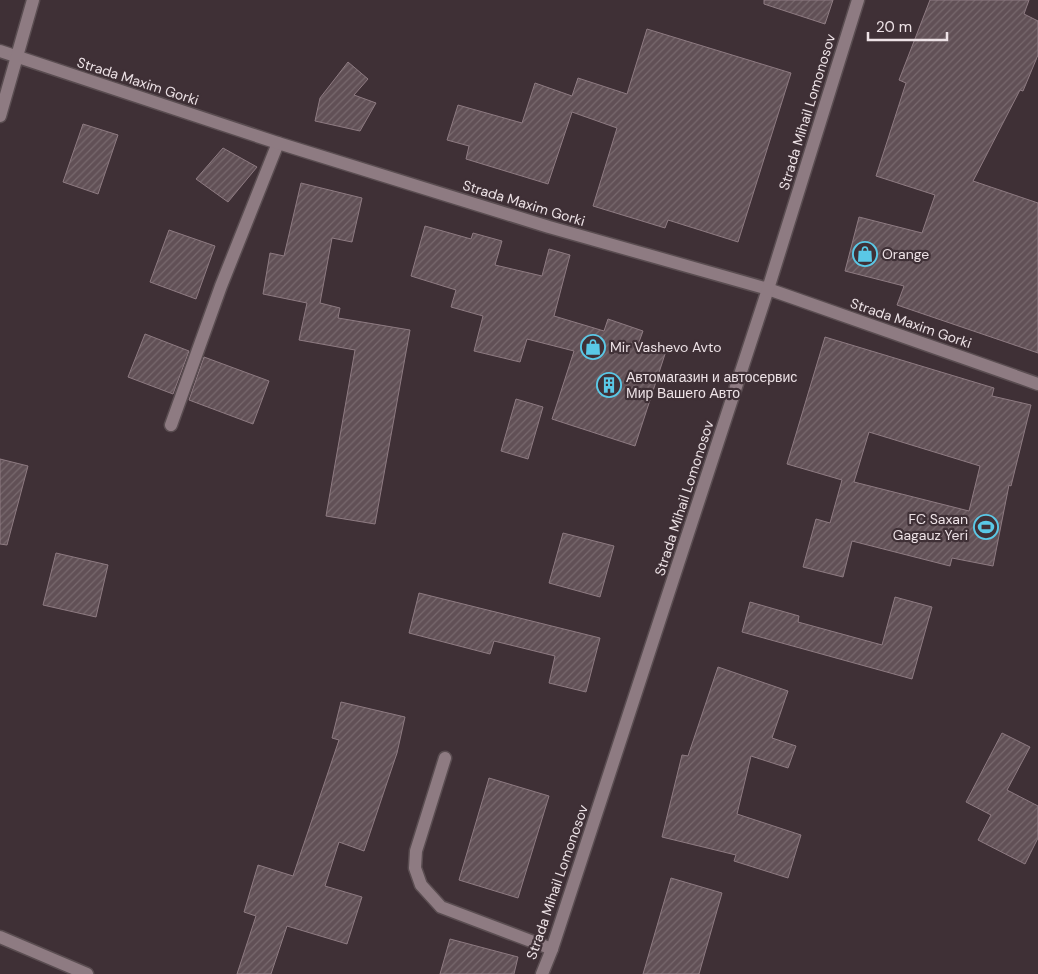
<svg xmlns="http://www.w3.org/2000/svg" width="1038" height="974" viewBox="0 0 1038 974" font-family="'DM Sans',sans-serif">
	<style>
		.building { fill: url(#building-hatch); stroke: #8e7b82; fill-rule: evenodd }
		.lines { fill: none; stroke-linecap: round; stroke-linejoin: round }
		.service-casing { stroke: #5a4d51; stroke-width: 15 }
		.minor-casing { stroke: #5a4d51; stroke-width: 15 }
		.service { stroke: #8e7b82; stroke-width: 12 }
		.minor { stroke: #8e7b82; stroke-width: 12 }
		.labels { text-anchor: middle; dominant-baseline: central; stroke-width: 4.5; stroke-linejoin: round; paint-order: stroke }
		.street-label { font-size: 14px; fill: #ede2e6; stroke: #3f3036 }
		.poi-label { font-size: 14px; fill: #ede2e6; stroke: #3f3036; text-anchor: start }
	</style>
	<defs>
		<pattern id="building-hatch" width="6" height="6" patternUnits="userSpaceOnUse" patternTransform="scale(1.25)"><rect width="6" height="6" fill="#615056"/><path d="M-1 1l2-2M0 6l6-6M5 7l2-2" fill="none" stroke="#78696e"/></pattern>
	</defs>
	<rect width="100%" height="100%" fill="#3f3036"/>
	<g class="building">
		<path d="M 764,0 L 833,0 L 825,24 L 764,4 Z"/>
		<path d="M 930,0 L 1029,0 L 1024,14 L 1038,21 L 1038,55 L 1023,91 L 1020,90 L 973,181 L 1038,203 L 1038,353 L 897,305 L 904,286 L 845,271 L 859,217 L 922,233 L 935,195 L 876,176 L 906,83 L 899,80 Z"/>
		<path d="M 647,29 L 791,73 L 738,242 L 668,220 L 665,228 L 593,206 L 617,128 L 572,112 L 548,184 L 466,159 L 469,146 L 447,140 L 458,105 L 522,123 L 535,83 L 572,96 L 578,78 L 627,94 Z"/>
		<path d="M 348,62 L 368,79 L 354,95 L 376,103 L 360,131 L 315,121 L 320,98 Z"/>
		<path d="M 83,124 L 118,135 L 98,194 L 63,182 Z"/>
		<path d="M 223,148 L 257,167 L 228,202 L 196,179 Z"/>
		<path d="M 301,183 L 362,198 L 352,242 L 332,238 L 320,303 L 340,308 L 338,318 L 410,330 L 375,524 L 326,516 L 355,350 L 299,340 L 307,303 L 263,294 L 270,253 L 284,256 Z"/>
		<path d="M 425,226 L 471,239 L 473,233 L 502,241 L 495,265 L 542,276 L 549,249 L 570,255 L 554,316 L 604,331 L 608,319 L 643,331 L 639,342 L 666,351 L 635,446 L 552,419 L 574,351 L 527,339 L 520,362 L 474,351 L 483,316 L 451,307 L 456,290 L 411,276 Z"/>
		<path d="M 169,230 L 215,246 L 196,299 L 150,282 Z"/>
		<path d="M 145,334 L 189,351 L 173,394 L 128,377 Z"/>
		<path d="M 825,337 L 994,388 L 992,396 L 1031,405 L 1011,486 L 1009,485 L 993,566 L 952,558 L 950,566 L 852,541 L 843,577 L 803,567 L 816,519 L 830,523 L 842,480 L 787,464 ZM 869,432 L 980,466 L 969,511 L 854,482 Z"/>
		<path d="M 204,357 L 269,381 L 253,424 L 189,400 Z"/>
		<path d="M 516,399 L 543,407 L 528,459 L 501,451 Z"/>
		<path d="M 0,459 L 28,466 L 7,545 L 0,544 Z"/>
		<path d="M 563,533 L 614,546 L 600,597 L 549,583 Z"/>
		<path d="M 56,553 L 108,565 L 96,617 L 43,605 Z"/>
		<path d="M 419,593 L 600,638 L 586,692 L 549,683 L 555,656 L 494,641 L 490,654 L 409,633 Z"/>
		<path d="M 895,597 L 932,607 L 912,679 L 742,632 L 750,602 L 799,616 L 798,622 L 882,645 Z"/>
		<path d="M 718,667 L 788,691 L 772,738 L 796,746 L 788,768 L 751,756 L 737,814 L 801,835 L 788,878 L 734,861 L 736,855 L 662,837 L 682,755 L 688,756 Z"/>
		<path d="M 341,702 L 405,717 L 397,753 L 364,851 L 339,842 L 325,886 L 362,897 L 347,944 L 287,926 L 271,974 L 237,974 L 256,916 L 244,912 L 258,865 L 293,876 L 339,740 L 332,738 Z"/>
		<path d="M 1002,733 L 1030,747 L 1007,790 L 1038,806 L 1038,838 L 1025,864 L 978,840 L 991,815 L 966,802 Z"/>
		<path d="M 489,778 L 549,796 L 518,898 L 459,880 Z"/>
		<path d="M 671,878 L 722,893 L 699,974 L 643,974 Z"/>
		<path d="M 450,939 L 518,957 L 514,974 L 440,974 Z"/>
	</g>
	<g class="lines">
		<defs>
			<g id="service">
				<path d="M 171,425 L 221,286 L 278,143"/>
				<path d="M 445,758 L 416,851 L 415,868 L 421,885 L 441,907 L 552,949"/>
			</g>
			<g id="minor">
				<path d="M 0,51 L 278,143 L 549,227 L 768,289 L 1038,384"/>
				<path d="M 0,116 L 33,0"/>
				<path d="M 0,937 L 87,974"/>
				<path d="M 542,974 L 552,949 L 768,289 L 858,0"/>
			</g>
		</defs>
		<use href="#service" class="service-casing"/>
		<use href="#minor" class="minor-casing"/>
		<use href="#service" class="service"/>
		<use href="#minor" class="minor"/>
	</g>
	<defs>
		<symbol id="shop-ring" viewBox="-11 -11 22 22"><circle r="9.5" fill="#3f3036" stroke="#5ac8e6" stroke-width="1.5"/><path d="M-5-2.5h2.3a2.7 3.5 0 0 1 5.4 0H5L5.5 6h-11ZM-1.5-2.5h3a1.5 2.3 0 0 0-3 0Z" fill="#5ac8e6"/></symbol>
		<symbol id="building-ring" viewBox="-11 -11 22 22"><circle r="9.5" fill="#3f3036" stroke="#5ac8e6" stroke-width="1.5"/><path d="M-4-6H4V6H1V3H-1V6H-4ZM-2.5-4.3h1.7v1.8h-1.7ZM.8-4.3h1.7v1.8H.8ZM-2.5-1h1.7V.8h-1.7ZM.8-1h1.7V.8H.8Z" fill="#5ac8e6"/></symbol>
		<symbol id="stadium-ring" viewBox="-11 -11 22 22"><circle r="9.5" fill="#3f3036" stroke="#5ac8e6" stroke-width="1.5"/><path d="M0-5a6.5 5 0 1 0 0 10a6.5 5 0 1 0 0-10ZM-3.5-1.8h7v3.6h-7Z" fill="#5ac8e6"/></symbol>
	</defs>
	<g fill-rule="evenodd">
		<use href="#shop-ring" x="851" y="240" width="28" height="28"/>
		<use href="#shop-ring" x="579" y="333" width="28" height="28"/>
		<use href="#building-ring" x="595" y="371" width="28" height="28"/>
		<use href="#stadium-ring" x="972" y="513" width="28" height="28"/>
	</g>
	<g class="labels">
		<g class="street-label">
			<text transform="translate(138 81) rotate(18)">Strada Maxim Gorki</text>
			<text transform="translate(807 112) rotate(-73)">Strada Mihail Lomonosov</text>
			<text transform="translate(524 203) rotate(17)">Strada Maxim Gorki</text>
			<text transform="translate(911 323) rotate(19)">Strada Maxim Gorki</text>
			<text transform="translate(684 498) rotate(-72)">Strada Mihail Lomonosov</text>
			<text transform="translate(557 882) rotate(-71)">Strada Mihail Lomonosov</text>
		</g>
		<g class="poi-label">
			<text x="882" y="254">Orange</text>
			<text x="610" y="347">Mir Vashevo Avto</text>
			<text x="626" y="377">Автомагазин и автосервис<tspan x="626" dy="16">Мир Вашего Авто</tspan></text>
			<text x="968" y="519" text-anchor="end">FC Saxan<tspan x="968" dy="16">Gagauz Yeri</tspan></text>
		</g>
	</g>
	<path d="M868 32v8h79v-8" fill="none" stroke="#ede2e6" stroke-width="2.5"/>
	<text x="876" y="32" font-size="15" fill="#ede2e6" stroke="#3f3036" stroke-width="4" paint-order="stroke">20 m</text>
</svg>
